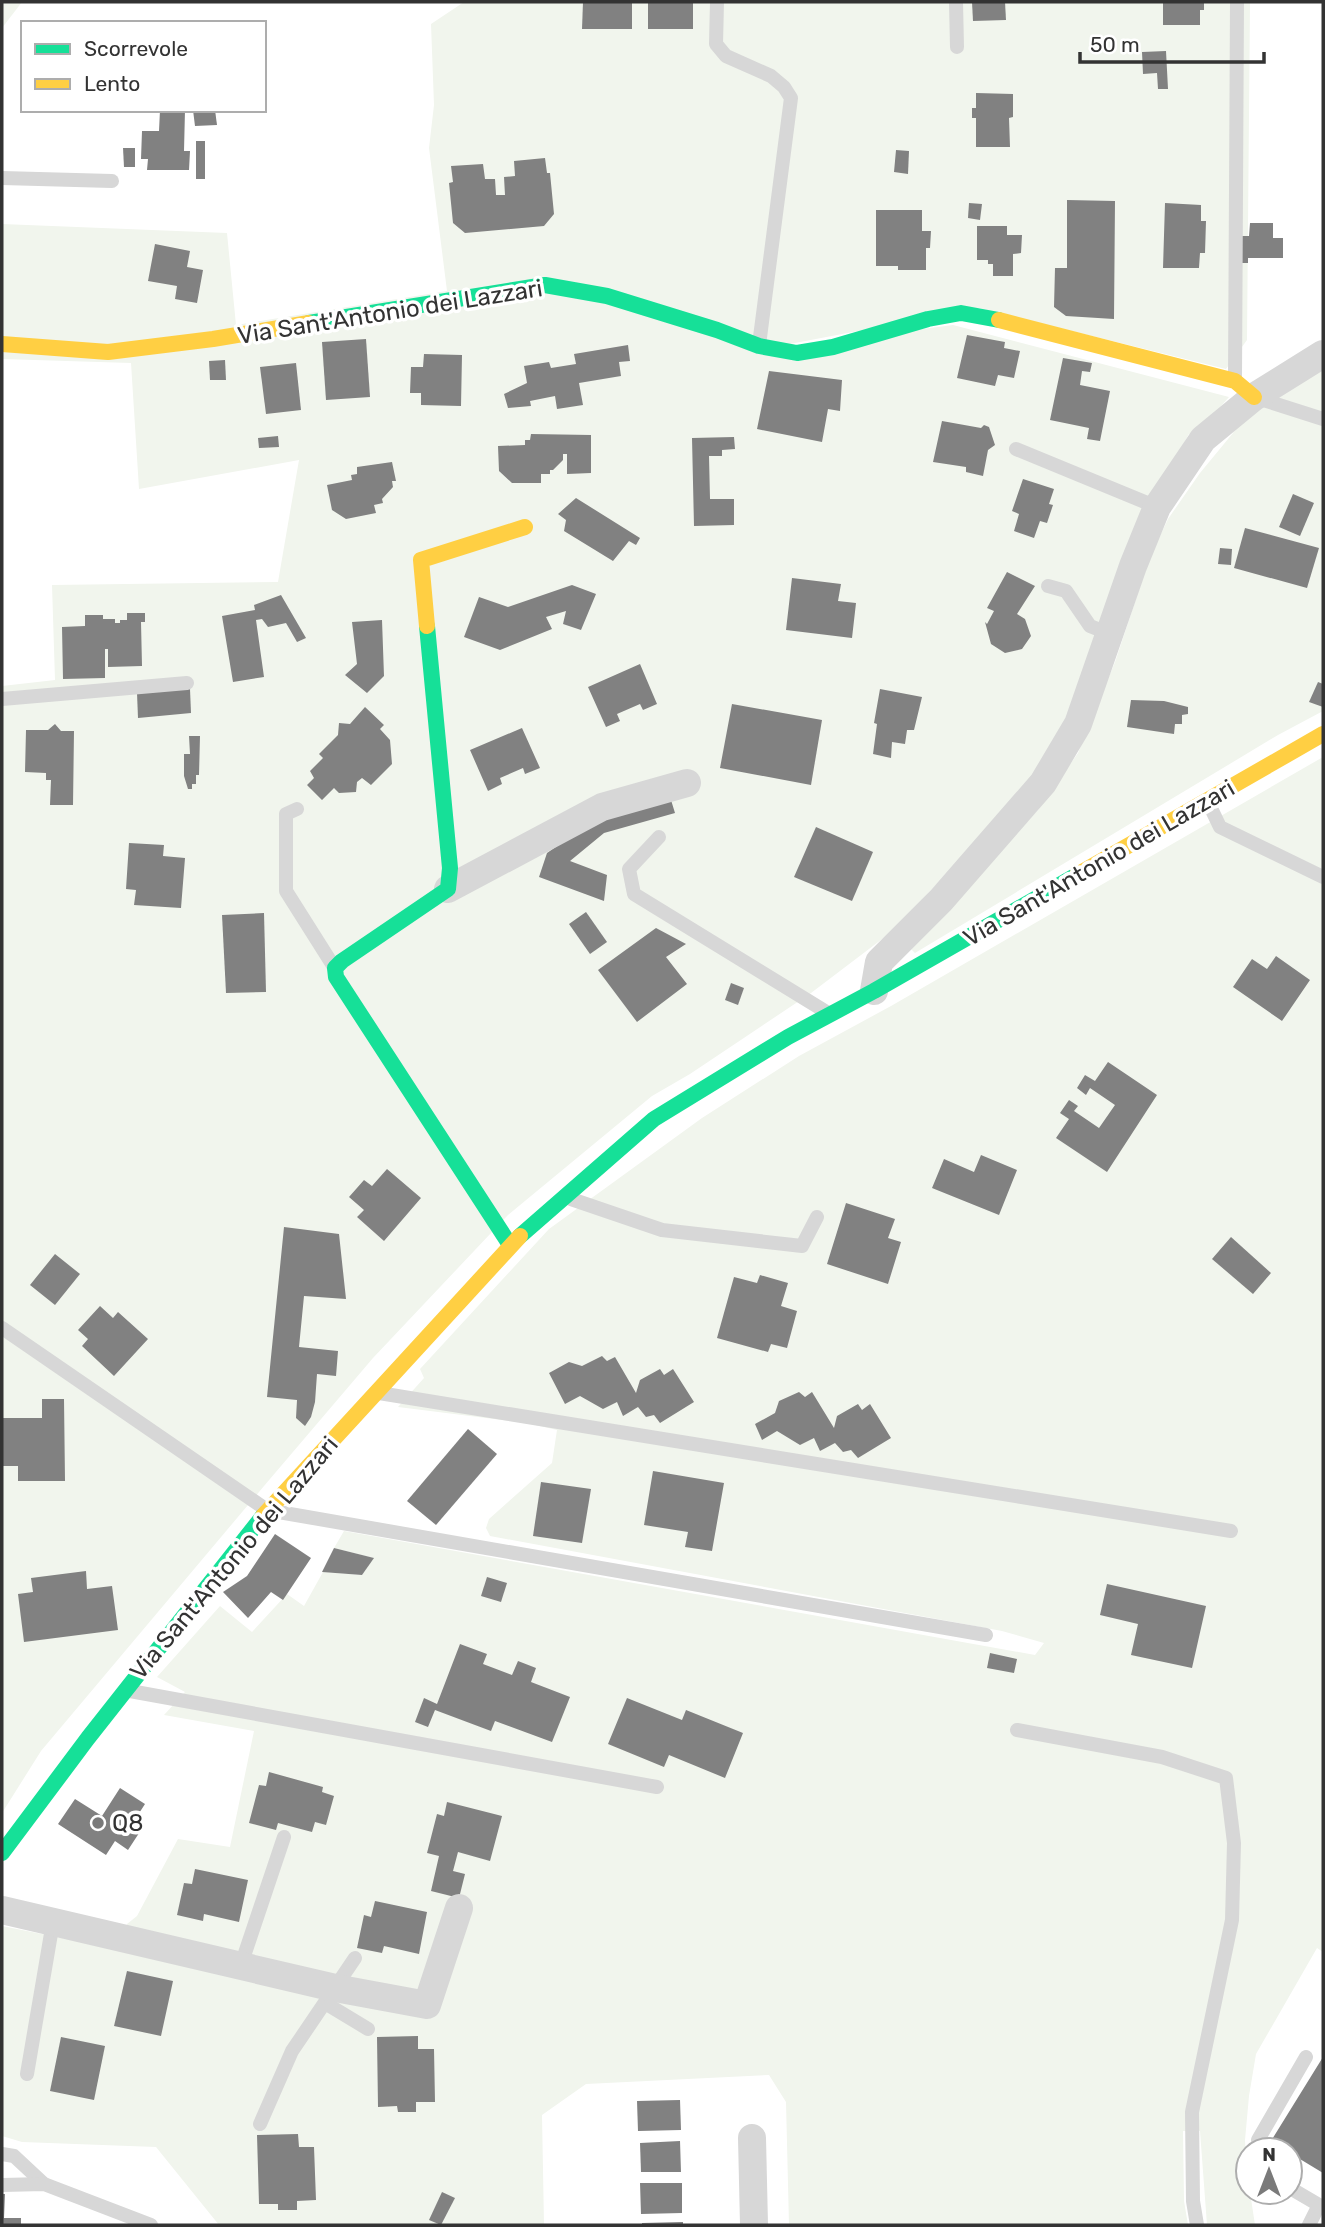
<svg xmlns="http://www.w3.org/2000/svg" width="1325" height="2227" viewBox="0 0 1325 2227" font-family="Rubik,sans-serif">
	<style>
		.green { fill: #f1f5ed }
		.building { fill: #818181 }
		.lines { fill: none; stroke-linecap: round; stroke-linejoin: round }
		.lane { stroke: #d7d7d7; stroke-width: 14 }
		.street { stroke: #d7d7d7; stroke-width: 28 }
		.fast { stroke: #16e098; stroke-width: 16 }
		.slow { stroke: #ffcf43; stroke-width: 16 }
		.poi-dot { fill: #7a7a7a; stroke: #fff; stroke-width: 2.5 }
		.labels { text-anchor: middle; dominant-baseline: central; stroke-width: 7; stroke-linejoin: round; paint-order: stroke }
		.street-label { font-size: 24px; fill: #333; stroke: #fff }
		.poi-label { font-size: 24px; fill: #333; stroke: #fff; text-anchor: start }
	</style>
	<rect width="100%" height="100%" fill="#fff"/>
	<g class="green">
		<path d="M 2,2 L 22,2 L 2,28 Z"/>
		<path d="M 464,2 L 1250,2 L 1247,340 L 1226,369 L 979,308 L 747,352 L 953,325 L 1229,397 L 1197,434 L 1189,434 L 1156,492 L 1070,721 L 1036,777 L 894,930 L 811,993 L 690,1074 L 652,1096 L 508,1215 L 373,1358 L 264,1486 L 41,1751 L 2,1813 L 2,686 L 55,680 L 52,585 L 278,582 L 299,460 L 139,489 L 131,363 L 2,359 L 2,224 L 227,233 L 236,325 L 447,291 L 429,148 L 434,105 L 431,24 Z"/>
		<path d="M 1323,367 L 1323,711 L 1278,735 L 915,953 L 909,947 L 951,905 L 1038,810 L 1078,753 L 1115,662 L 1150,557 L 1168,519 L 1200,473 L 1247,416 Z"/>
		<path d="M 1323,757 L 1323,1952 L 1317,1948 L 1256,2054 L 1249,2096 L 1245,2140 L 1248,2192 L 1250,2192 L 1255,2225 L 1207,2225 L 1200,2131 L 1183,2131 L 1184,2201 L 1188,2225 L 789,2225 L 786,2102 L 769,2075 L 586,2084 L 542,2115 L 544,2225 L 219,2225 L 156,2147 L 22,2142 L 2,2136 L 2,1926 L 72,1940 L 120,1943 L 127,1924 L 137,1916 L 178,1839 L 230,1847 L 254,1731 L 164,1715 L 185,1692 L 157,1677 L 220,1606 L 252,1632 L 287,1594 L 304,1606 L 323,1572 L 362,1575 L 373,1558 L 334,1548 L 344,1531 L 1035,1655 L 1044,1643 L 1002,1631 L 490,1536 L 486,1528 L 489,1519 L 552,1463 L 557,1430 L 527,1423 L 398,1407 L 424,1378 L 420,1369 L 549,1229 L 702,1118 L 799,1056 L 891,1006 Z"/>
	</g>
	<g class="building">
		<path d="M 583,2 L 632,2 L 632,29 L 582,29 Z"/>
		<rect x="648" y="2" width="45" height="27"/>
		<path d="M 972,2 L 1005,2 L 1006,20 L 973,21 Z"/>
		<path d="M 1163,2 L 1204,2 L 1204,10 L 1200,10 L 1200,25 L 1163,25 Z"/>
		<path d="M 1166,51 L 1168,89 L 1158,89 L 1157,73 L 1143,74 L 1142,52 Z"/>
		<path d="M 976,93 L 1013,94 L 1013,117 L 1009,118 L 1010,147 L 976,147 L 976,118 L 972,118 L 972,108 L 976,108 Z"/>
		<path d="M 160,110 L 185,110 L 184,151 L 190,151 L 189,170 L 147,170 L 148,159 L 141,159 L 142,131 L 159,131 Z"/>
		<path d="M 193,110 L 215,110 L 217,125 L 195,126 Z"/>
		<rect x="196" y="141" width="9" height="38"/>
		<path d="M 123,148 L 135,148 L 135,167 L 124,167 Z"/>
		<path d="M 896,150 L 909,151 L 908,174 L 894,172 Z"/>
		<path d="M 545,158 L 547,173 L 550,173 L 554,214 L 544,226 L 465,233 L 453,223 L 449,183 L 453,182 L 451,166 L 483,164 L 485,179 L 495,179 L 496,195 L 505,195 L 504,177 L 515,176 L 514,161 Z"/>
		<path d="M 1067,200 L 1115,201 L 1114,319 L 1066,316 L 1054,307 L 1055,268 L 1067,268 Z"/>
		<path d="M 969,203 L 982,204 L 980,220 L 968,218 Z"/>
		<path d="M 1165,203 L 1201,205 L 1201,221 L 1206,221 L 1205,253 L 1200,253 L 1199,268 L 1163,268 Z"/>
		<path d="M 876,210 L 922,210 L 922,231 L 931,231 L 930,248 L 926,248 L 926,270 L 898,270 L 898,266 L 876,266 Z"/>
		<path d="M 1250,223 L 1273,223 L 1273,238 L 1283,238 L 1283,258 L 1248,258 L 1248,263 L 1242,263 L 1242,236 L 1249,236 Z"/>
		<path d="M 977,226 L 1007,226 L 1007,235 L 1022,235 L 1021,253 L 1013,254 L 1013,276 L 993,276 L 993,264 L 988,264 L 988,260 L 977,260 Z"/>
		<path d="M 155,244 L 190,251 L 187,267 L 203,270 L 197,303 L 175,299 L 177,286 L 148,281 Z"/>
		<path d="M 967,335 L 1005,342 L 1004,348 L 1020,351 L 1014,378 L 998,375 L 995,386 L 957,378 Z"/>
		<path d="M 366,339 L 370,397 L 326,400 L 322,342 Z"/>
		<path d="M 628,345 L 630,361 L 619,362 L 621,376 L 579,383 L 583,405 L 557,409 L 555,396 L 530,401 L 531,406 L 508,408 L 504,394 L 527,383 L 524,366 L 549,362 L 551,368 L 576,364 L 574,354 Z"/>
		<path d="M 424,354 L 462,355 L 461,406 L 421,405 L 421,393 L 410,393 L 411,367 L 423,367 Z"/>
		<path d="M 1063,358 L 1092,363 L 1090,372 L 1082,371 L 1080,385 L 1110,391 L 1100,441 L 1087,439 L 1089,428 L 1050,420 Z"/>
		<path d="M 225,360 L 226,380 L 210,380 L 209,361 Z"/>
		<path d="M 296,363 L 301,410 L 266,414 L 260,367 Z"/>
		<path d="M 769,371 L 842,380 L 840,411 L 828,409 L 822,442 L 757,429 Z"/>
		<path d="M 942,421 L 981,428 L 984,425 L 989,427 L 995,445 L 988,450 L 983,476 L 966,472 L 966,467 L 933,462 Z"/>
		<path d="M 531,434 L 591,435 L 591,473 L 567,474 L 567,454 L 563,454 L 563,460 L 553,470 L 550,470 L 550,474 L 541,474 L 541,483 L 512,483 L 499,471 L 498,446 L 525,445 L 525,440 L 530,440 Z"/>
		<path d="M 278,436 L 279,447 L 259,448 L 258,438 Z"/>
		<path d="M 734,437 L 735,449 L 722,450 L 722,456 L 709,456 L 710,499 L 734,499 L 734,525 L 694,526 L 692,438 Z"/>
		<path d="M 392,462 L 396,481 L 392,481 L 393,487 L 382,499 L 383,503 L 374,505 L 376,513 L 346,519 L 332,510 L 327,485 L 352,480 L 351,475 L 357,474 L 357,467 Z"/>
		<path d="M 1023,479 L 1054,489 L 1049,504 L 1053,505 L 1047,523 L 1040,521 L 1034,538 L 1014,531 L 1019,514 L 1012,511 Z"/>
		<path d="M 1293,494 L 1314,503 L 1300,536 L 1279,527 Z"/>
		<path d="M 576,498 L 640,538 L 636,545 L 629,541 L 613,561 L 564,531 L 566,520 L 558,514 Z"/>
		<path d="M 1245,528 L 1319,548 L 1307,588 L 1234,568 Z"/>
		<path d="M 1220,548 L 1232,549 L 1231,565 L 1218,564 Z"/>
		<path d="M 1007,572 L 1035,586 L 1017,614 L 1025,619 L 1031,636 L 1022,649 L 1005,653 L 991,644 L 985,622 L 987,624 L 994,611 L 987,608 Z"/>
		<path d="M 792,578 L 841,584 L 838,601 L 856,603 L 852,638 L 786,630 Z"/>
		<path d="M 572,585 L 596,594 L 581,630 L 563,624 L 566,611 L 546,617 L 552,629 L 500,650 L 464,637 L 479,597 L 508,607 Z"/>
		<path d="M 281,595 L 306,638 L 297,642 L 286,623 L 268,627 L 262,619 L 256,620 L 264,677 L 233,682 L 222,616 L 255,610 L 254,605 Z"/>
		<path d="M 127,613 L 145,613 L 145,622 L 141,622 L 142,666 L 108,667 L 108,649 L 105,649 L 105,678 L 63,679 L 62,627 L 85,626 L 85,615 L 103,615 L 103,619 L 115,619 L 115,623 L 120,623 L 120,620 L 127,620 Z"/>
		<path d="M 382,620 L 384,676 L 367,693 L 345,675 L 357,664 L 352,622 Z"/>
		<path d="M 640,664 L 657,704 L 643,710 L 640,704 L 617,714 L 620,721 L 606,727 L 588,687 Z"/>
		<path d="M 1318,682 L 1323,684 L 1323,707 L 1309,702 Z"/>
		<path d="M 190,689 L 191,713 L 138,718 L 137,693 Z"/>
		<path d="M 880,689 L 922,697 L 914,730 L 907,730 L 905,744 L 892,742 L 891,758 L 873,754 L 877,724 L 874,723 Z"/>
		<path d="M 1131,700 L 1164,701 L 1188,707 L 1188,714 L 1182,715 L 1182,724 L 1175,724 L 1174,734 L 1127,727 Z"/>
		<path d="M 732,704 L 822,720 L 811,785 L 720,768 Z"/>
		<path d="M 365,707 L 384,725 L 380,729 L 390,740 L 392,764 L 371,785 L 362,778 L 357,782 L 356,792 L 339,793 L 334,788 L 322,800 L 307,785 L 314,778 L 310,771 L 323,758 L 319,754 L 338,735 L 339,723 L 350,724 Z"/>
		<path d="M 55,724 L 61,731 L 74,731 L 73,805 L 50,805 L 51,780 L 46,780 L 46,773 L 25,772 L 26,730 L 48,730 Z"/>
		<path d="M 522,728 L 540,768 L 525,774 L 523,768 L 500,778 L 502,784 L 488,791 L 470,750 Z"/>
		<path d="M 189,736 L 200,736 L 199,775 L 196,775 L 196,784 L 192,784 L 192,789 L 188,789 L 184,776 L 184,754 L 190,754 Z"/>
		<path d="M 671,800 L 675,813 L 604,833 L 570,861 L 607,875 L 604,901 L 539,877 L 547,853 L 599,817 Z"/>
		<path d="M 816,827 L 873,852 L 852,901 L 794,877 Z"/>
		<path d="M 129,843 L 164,845 L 163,856 L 185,858 L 181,908 L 134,905 L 136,890 L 126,889 Z"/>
		<path d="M 586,912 L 607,942 L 590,954 L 569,924 Z"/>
		<path d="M 264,913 L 266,992 L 226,993 L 222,915 Z"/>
		<path d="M 656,928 L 686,944 L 666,957 L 687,984 L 637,1022 L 598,970 Z"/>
		<path d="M 1276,956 L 1310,980 L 1282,1021 L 1233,987 L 1252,959 L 1267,969 Z"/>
		<path d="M 731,983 L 744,988 L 738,1005 L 725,1000 Z"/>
		<path d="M 1108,1062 L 1157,1095 L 1107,1172 L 1056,1138 L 1069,1119 L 1060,1113 L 1069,1100 L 1078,1106 L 1074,1111 L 1099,1128 L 1115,1105 L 1090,1088 L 1086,1095 L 1077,1088 L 1085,1075 L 1095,1081 Z"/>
		<path d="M 981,1155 L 1017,1170 L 999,1215 L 932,1188 L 944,1159 L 974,1172 Z"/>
		<path d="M 387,1169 L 421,1198 L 384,1241 L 357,1217 L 364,1210 L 349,1197 L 364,1180 L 372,1186 Z"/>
		<path d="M 846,1203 L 895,1219 L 888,1238 L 901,1242 L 888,1284 L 827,1264 Z"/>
		<path d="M 284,1227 L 339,1234 L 346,1299 L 304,1296 L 299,1347 L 338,1351 L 336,1376 L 317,1374 L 315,1402 L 311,1417 L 305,1426 L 296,1418 L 297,1400 L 267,1397 Z"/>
		<path d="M 1231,1237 L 1271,1273 L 1253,1294 L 1212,1259 Z"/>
		<path d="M 55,1254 L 80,1274 L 55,1305 L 30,1285 Z"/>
		<path d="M 760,1275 L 788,1283 L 781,1306 L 797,1311 L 787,1348 L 771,1344 L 768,1352 L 717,1338 L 734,1277 L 757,1283 Z"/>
		<path d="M 100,1306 L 113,1318 L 118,1312 L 148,1339 L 114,1376 L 82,1346 L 88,1339 L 78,1330 Z"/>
		<path d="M 602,1356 L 607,1361 L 615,1357 L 636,1393 L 640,1380 L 660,1369 L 664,1375 L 673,1369 L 694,1402 L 660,1423 L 654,1415 L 646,1417 L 638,1407 L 623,1416 L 617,1402 L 603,1409 L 580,1396 L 565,1404 L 549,1373 L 569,1362 L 582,1366 Z"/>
		<path d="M 799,1392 L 805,1397 L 812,1392 L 834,1428 L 837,1416 L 858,1404 L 862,1410 L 870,1404 L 891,1438 L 858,1458 L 851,1450 L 843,1452 L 835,1443 L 820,1451 L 814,1438 L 800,1445 L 777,1431 L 762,1440 L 755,1424 L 775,1413 L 779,1401 Z"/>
		<path d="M 42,1399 L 64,1399 L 65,1481 L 18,1481 L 18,1466 L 2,1466 L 2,1418 L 42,1418 Z"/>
		<path d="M 468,1429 L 497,1454 L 436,1525 L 407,1501 Z"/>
		<path d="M 653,1471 L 724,1483 L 712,1551 L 685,1547 L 688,1532 L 644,1525 Z"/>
		<path d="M 541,1482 L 591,1489 L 582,1543 L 533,1536 Z"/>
		<path d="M 275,1534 L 311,1558 L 283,1600 L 271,1592 L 248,1618 L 223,1592 L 247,1576 Z"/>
		<path d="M 334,1548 L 374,1558 L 362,1575 L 322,1572 Z"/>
		<path d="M 86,1571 L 87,1589 L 112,1586 L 118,1630 L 24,1642 L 18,1594 L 33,1592 L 31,1578 Z"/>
		<path d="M 487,1577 L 507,1583 L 501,1602 L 481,1596 Z"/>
		<path d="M 1107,1584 L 1206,1606 L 1192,1668 L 1131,1655 L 1138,1624 L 1100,1615 Z"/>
		<path d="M 460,1644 L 487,1654 L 483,1664 L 512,1675 L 518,1661 L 536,1668 L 531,1682 L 570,1697 L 552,1742 L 495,1721 L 491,1731 L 435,1710 L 428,1727 L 415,1722 L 424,1698 L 437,1704 Z"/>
		<path d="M 990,1653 L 1017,1659 L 1014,1673 L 987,1668 Z"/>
		<path d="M 627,1698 L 682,1720 L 686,1710 L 743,1733 L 725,1778 L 669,1755 L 664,1767 L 608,1744 Z"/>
		<path d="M 269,1772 L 323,1787 L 322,1792 L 334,1796 L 326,1825 L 315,1822 L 312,1832 L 278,1823 L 276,1830 L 249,1823 L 259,1785 L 266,1786 Z"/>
		<path d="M 120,1788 L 145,1804 L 134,1821 L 143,1827 L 128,1850 L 115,1841 L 106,1855 L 58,1824 L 75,1799 L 102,1816 Z"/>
		<path d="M 447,1802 L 502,1816 L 490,1861 L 458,1852 L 453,1871 L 465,1874 L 459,1898 L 431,1891 L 439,1856 L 427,1853 L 437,1814 L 444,1816 Z"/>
		<path d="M 195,1869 L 248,1880 L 239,1922 L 204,1914 L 203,1921 L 177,1915 L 184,1883 L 192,1884 Z"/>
		<path d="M 375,1901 L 427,1912 L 419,1954 L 384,1946 L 382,1953 L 357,1948 L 364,1915 L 371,1917 Z"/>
		<path d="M 127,1971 L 173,1981 L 161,2036 L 114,2026 Z"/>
		<path d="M 418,2036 L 418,2049 L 434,2049 L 435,2102 L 416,2102 L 416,2112 L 398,2112 L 397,2106 L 378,2107 L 377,2037 Z"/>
		<path d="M 61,2037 L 105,2046 L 94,2100 L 50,2091 Z"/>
		<path d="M 1323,2057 L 1323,2173 L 1290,2153 L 1290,2150 L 1286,2150 L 1271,2141 Z"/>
		<path d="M 680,2100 L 681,2130 L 638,2131 L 637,2101 Z"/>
		<path d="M 298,2134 L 299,2147 L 314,2147 L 316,2200 L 297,2201 L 297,2210 L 278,2210 L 278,2204 L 259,2204 L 257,2135 Z"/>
		<path d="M 680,2141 L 681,2172 L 641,2172 L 640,2143 Z"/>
		<path d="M 640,2183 L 682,2183 L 682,2213 L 641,2214 Z"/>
		<path d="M 442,2192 L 455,2198 L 441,2225 L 429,2220 Z"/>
		<path d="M 2,2194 L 5,2194 L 4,2218 L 21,2218 L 21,2225 L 2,2225 Z"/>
		<path d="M 683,2222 L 683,2225 L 642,2225 L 642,2223 Z"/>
	</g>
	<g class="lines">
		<g class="lane">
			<path d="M 717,2 L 716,44 L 726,56 L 771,76 L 784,87 L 791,98 L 759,345"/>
			<path d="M 956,2 L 957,47"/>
			<path d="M 2,178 L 112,181"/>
			<path d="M 1235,379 L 1237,2"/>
			<path d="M 1254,397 L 1323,419"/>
			<path d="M 1016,449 L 1157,507"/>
			<path d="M 1048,586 L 1066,591 L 1090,626 L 1110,634"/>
			<path d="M 2,699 L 187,683"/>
			<path d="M 1208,802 L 1220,827 L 1323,877"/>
			<path d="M 297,809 L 286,814 L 286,891 L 334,967"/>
			<path d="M 659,837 L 629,869 L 634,894 L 828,1013"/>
			<path d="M 571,1199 L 662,1230 L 802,1246 L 817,1217"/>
			<path d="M 2,1328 L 267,1510 L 986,1635"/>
			<path d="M 379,1393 L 1231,1531"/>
			<path d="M 130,1691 L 657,1787"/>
			<path d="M 1017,1730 L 1162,1757 L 1226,1778 L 1234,1843 L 1232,1920 L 1192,2112 L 1193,2201 L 1197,2225"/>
			<path d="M 241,1965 L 284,1837"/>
			<path d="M 325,2003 L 368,2029"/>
			<path d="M 27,2074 L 53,1922"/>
			<path d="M 260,2124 L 292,2051 L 355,1958"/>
			<path d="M 1259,2150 L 1258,2140 L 1306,2057"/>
			<path d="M 2,2154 L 14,2156 L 44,2184"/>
			<path d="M 2,2185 L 44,2184 L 151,2225"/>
			<path d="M 1290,2188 L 1319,2205 L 1309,2225"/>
		</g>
		<g class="street">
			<path d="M 448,889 L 602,807 L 687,783"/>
			<path d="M 874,991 L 879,962 L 941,900 L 1043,783 L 1078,724 L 1133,566 L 1157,507 L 1203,439 L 1254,397 L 1323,354"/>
			<path d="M 2,1910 L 335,1988 L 427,2005 L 459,1908"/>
			<path d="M 752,2138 L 754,2225"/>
		</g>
		<g class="fast">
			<path d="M 309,323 L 545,285 L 607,296 L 717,330 L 759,346 L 797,353 L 833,347 L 928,319 L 961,313 L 999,320"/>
			<path d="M 427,626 L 450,868 L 448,889 L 342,961 L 335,968 L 336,977 L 510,1245"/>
			<path d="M 520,1236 L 654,1119 L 788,1037 L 874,991 L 1077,875"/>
			<path d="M 2,1853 L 88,1738 L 263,1516"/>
		</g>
		<g class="slow">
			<path d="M 999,320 L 1235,381 L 1254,397"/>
			<path d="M 2,344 L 108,352 L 213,339 L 309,323"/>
			<path d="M 427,626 L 421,560 L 525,527"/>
			<path d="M 1077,875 L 1323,734"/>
			<path d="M 263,1516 L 520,1236"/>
		</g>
	</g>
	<circle class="poi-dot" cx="98" cy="1823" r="7"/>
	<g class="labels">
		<g class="street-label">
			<text transform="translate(390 312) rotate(-9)">Via Sant'Antonio dei Lazzari</text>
			<text transform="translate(1099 863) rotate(-30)">Via Sant'Antonio dei Lazzari</text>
			<text transform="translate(234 1558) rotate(-50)">Via Sant'Antonio dei Lazzari</text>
		</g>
		<g class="poi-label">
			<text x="112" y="1823">Q8</text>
		</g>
	</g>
	<rect width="1325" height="2227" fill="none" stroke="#333333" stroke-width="7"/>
	<rect x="21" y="21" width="245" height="91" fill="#ffffff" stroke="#adadad" stroke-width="2"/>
	<rect x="35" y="44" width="35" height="10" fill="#16e098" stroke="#adadad" stroke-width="2"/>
	<text x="84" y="56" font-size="21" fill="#333333">Scorrevole</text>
	<rect x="35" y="79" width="35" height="10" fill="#ffcf43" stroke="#adadad" stroke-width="2"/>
	<text x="84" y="91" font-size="21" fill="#333333">Lento</text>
	<g transform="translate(1269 2171)"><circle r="33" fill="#ffffff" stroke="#adadad" stroke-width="2"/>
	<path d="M0-5L12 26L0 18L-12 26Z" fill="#7a7a7a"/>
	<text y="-10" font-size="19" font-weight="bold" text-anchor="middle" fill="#333333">N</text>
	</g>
	<path d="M1080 52v10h184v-10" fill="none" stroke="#333333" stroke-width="3.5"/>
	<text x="1090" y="52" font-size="21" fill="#333333" stroke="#ffffff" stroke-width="5" paint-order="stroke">50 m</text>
</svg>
